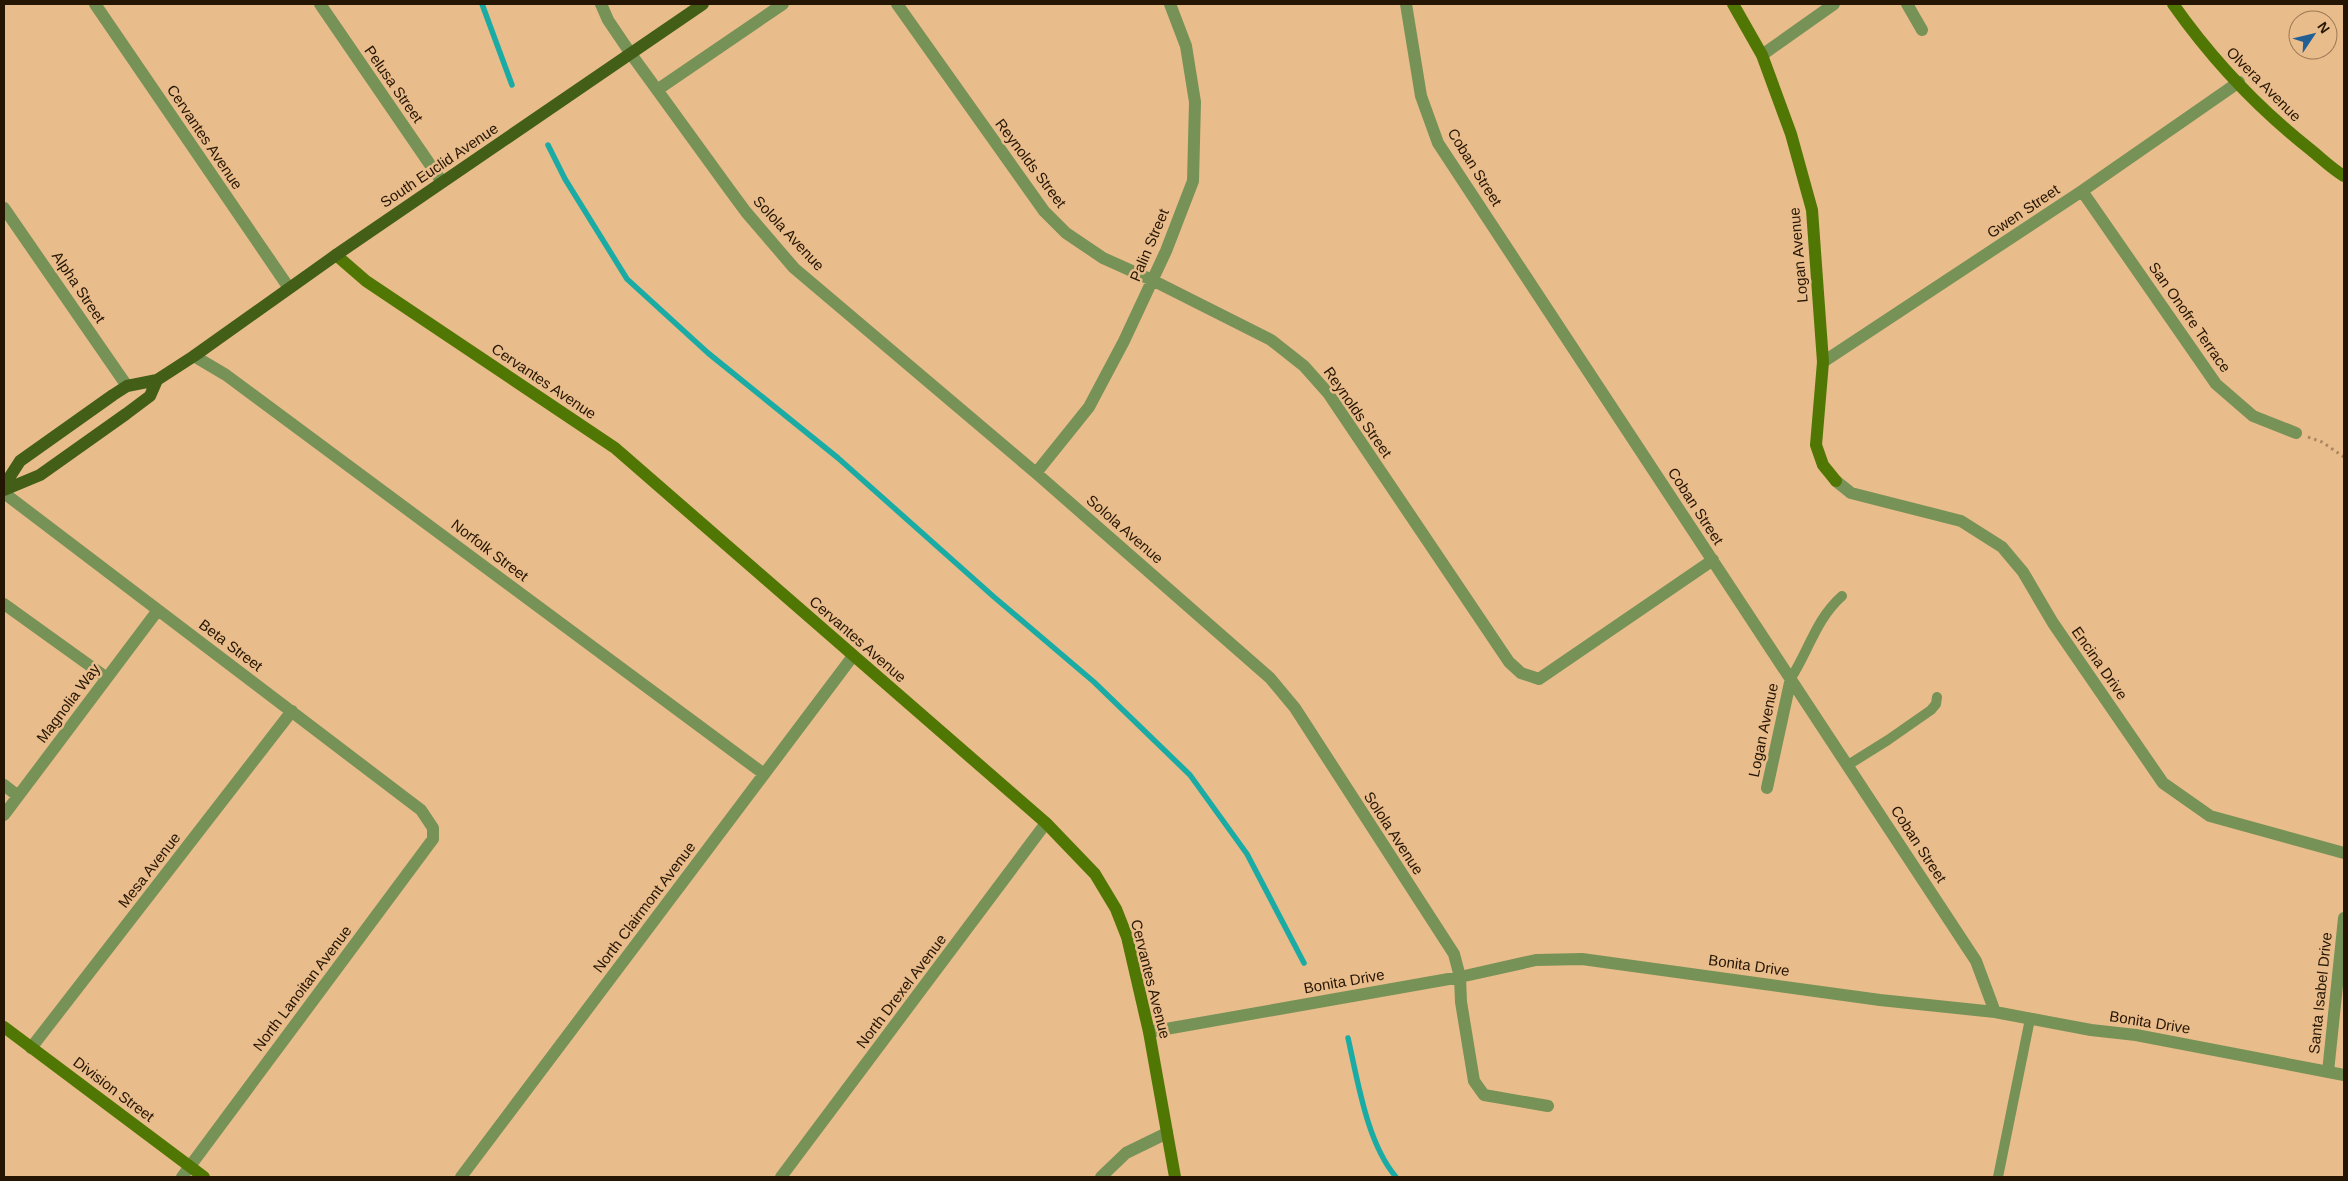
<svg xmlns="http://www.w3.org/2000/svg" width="2348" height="1181" viewBox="0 0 2348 1181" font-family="Arial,sans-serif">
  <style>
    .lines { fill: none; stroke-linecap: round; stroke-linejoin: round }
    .stream { stroke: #1aaca4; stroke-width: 5.5 }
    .path { stroke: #ab8760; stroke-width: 3; stroke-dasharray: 2.5 4; stroke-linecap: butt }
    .lane { stroke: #769256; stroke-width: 10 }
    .street { stroke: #769256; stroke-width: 12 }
    .secondary { stroke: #507703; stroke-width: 12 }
    .primary { stroke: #425e17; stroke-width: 12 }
    .labels { text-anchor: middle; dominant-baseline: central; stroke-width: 5; stroke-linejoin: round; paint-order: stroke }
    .street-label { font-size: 15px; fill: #251503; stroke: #e9bc8b }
  </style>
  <rect width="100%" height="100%" fill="#e9bc8b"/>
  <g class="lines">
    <path class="stream" d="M482 4 512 85
      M548 145 565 179 627 279 708 353 838 458 994 597 1094 682 1190 775 1247 854 1304 963
      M1348 1038C1358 1082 1367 1143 1396 1177"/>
    <path class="path" d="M2308 437 2322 442 2344 457"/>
    <path class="lane" d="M1791 678C1809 650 1816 619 1842 596
      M1848 765 1888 740 1931 710 1936 704 1937 697
      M1998 1177 2030 1019"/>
    <path class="street" d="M95 4 289 288
      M320 4 442 182
      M601 4 608 20 631 54 729 189 746 212 794 268 1036 473 1270 678 1295 708 1454 954 1460 977 1461 1002 1474 1081 1484 1095 1548 1106
      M897 4 1044 211 1066 233 1103 258 1152 280 1271 340 1304 366 1328 393 1509 662 1521 673 1539 679 1713 560
      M1406 4 1421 96 1438 143 1976 961 1995 1012
      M1907 4 1922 30
      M1762 55 1834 4
      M657 90 783 4
      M2082 191 2216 384 2253 416 2296 433
      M4 208 127 386
      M194 356 226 375 764 774
      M1823 362 2082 191 2239 82
      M1036 473 1089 407 1124 341 1166 251 1193 181 1195 102 1186 46 1170 4
      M1836 481 1851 493 1961 521 2002 547 2023 572 2053 623 2163 783 2210 816 2344 853
      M4 493 421 810 433 828V839L182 1177
      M4 604 107 678
      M4 785 18 796
      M1767 788 1791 678
      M4 815 158 610
      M1149 1032 1460 977 1536 960 1582 959 1880 1000 1995 1012 2091 1030 2136 1035 2344 1075
      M31 1048 292 711
      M2328 1072 2344 918
      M461 1177 853 656
      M781 1177 1046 823
      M1101 1177 1126 1153 1167 1133"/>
    <path class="secondary" d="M1733 4 1762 55 1791 134 1812 210 1823 362 1816 445 1823 465 1836 481
      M2173 4C2211 58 2259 109 2311 150 2322 159 2332 169 2344 176
      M336 255 366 281 615 448 1046 823 1095 874 1116 909 1127 937 1149 1032 1175 1177
      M4 1027 204 1177"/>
    <path class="primary" d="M4 486 20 461 113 395 127 386 157 380 194 356 336 255 703 4
      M4 490 40 475 126 414 150 396 157 380"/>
  </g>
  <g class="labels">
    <g class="street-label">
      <text transform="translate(394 84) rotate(55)">Pelusa Street</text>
      <text transform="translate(2264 84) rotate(45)">Olvera Avenue</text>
      <text transform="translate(205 137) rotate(56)">Cervantes Avenue</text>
      <text transform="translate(1031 163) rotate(53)">Reynolds Street</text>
      <text transform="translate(439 165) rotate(-34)">South Euclid Avenue</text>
      <text transform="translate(1475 167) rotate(58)">Coban Street</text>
      <text transform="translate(2023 211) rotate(-34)">Gwen Street</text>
      <text transform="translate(789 233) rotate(47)">Solola Avenue</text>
      <text transform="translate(1149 245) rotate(-67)">Palin Street</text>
      <text transform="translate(1798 255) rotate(-95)">Logan Avenue</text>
      <text transform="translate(79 287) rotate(56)">Alpha Street</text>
      <text transform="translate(2190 317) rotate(55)">San Onofre Terrace</text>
      <text transform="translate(544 381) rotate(34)">Cervantes Avenue</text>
      <text transform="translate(1358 412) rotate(55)">Reynolds Street</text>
      <text transform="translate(1696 506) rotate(57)">Coban Street</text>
      <text transform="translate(1125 529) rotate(41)">Solola Avenue</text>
      <text transform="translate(490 550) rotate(37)">Norfolk Street</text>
      <text transform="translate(858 639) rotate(41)">Cervantes Avenue</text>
      <text transform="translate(231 645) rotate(37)">Beta Street</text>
      <text transform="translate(2100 663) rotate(55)">Encina Drive</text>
      <text transform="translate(68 703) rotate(-53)">Magnolia Way</text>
      <text transform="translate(1763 730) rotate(-78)">Logan Avenue</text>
      <text transform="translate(1394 833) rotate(57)">Solola Avenue</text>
      <text transform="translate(1919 844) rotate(57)">Coban Street</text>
      <text transform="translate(149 870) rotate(-52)">Mesa Avenue</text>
      <text transform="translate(644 907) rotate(-53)">North Clairmont Avenue</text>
      <text transform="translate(1749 965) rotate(8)">Bonita Drive</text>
      <text transform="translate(1151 979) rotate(76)">Cervantes Avenue</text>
      <text transform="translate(1344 981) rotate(-10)">Bonita Drive</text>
      <text transform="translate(302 988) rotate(-53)">North Lanoitan Avenue</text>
      <text transform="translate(901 991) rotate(-53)">North Drexel Avenue</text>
      <text transform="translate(2320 993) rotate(-84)">Santa Isabel Drive</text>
      <text transform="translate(2150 1022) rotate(9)">Bonita Drive</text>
      <text transform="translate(114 1089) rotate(37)">Division Street</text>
    </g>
  </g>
  <rect width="2348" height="1181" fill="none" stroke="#251503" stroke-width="10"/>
  <g transform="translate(2313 35) rotate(55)"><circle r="24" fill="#e9bc8b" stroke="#9b7955"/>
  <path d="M0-4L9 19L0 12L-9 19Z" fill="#215f95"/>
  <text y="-8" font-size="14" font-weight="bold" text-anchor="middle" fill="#251503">N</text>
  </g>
</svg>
